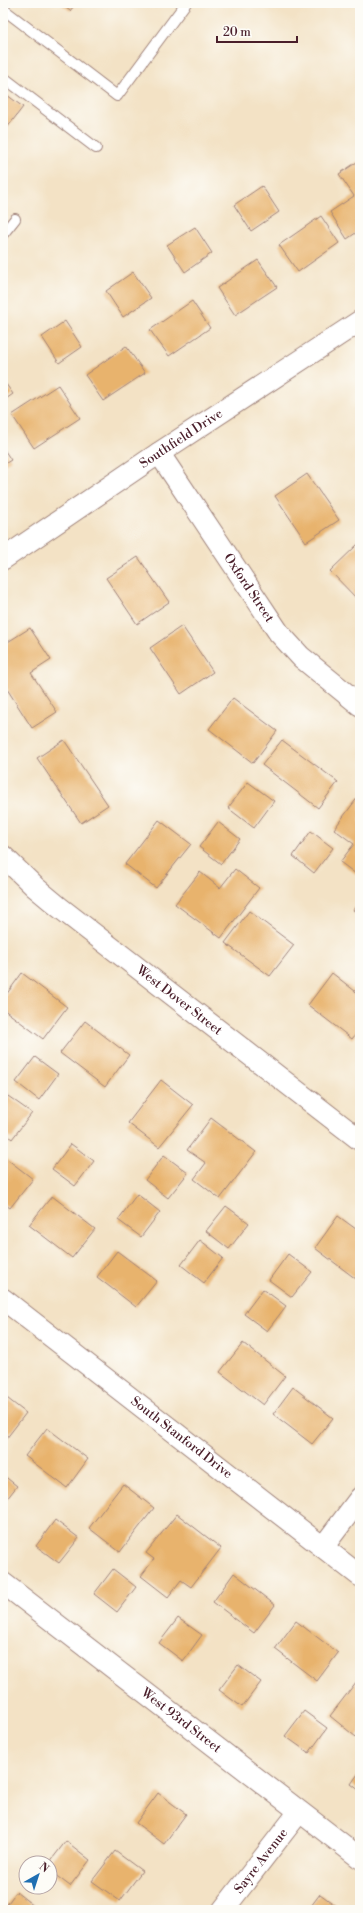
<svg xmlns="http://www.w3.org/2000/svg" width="363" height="1913" viewBox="0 0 363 1913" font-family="'Libre Bodoni',serif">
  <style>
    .building { fill: #e8b36d }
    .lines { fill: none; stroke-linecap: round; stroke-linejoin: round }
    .lane-casing { stroke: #9e8078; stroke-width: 12 }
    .street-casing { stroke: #9e8078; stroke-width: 23 }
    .lane { stroke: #fff; stroke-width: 10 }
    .street { stroke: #fff; stroke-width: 21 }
    .labels { text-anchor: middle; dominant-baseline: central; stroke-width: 3; stroke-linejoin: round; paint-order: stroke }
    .street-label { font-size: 13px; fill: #4a1f2b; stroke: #fdfcf7 }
  </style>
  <rect width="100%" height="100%" fill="#fdfcf7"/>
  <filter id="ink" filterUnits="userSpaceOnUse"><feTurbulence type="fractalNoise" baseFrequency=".025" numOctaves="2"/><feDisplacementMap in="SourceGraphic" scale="8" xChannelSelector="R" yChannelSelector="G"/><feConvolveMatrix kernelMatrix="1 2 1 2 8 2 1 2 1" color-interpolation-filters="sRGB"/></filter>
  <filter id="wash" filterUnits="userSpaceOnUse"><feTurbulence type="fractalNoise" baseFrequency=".012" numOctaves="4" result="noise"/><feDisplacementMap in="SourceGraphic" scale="16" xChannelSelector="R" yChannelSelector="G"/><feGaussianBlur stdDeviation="0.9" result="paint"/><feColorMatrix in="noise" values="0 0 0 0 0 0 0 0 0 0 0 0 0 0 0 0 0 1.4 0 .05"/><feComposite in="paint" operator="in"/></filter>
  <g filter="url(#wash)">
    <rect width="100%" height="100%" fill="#f3e2c5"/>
    <g id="blocks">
      <path class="building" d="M60 3H76L70 11Z
        M3 92 23 107 3 133Z
        M360 160V230L347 239 330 212 354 196 339 174Z
        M262 186 279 212 251 231 234 205Z
        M321 216 339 243 298 272 279 245Z
        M195 227 212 253 185 272 167 245Z
        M258 260 277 287 235 315 217 288Z
        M133 272 151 298 123 317 106 291Z
        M192 301 210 328 169 356 150 330Z
        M65 321 82 347 59 363 42 337Z
        M126 346 145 373 103 401 85 375Z
        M3 380 13 394 3 401Z
        M58 385 80 418 34 448 12 415Z
        M3 448 11 460 3 465Z
        M307 474 339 520 306 542 275 496Z
        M358 544 360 547V602L330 571Z
        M138 557 169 602 137 624 106 578Z
        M182 626 213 672 181 694 150 648Z
        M30 628 51 660 31 673 57 712 32 728 7 689 5 691 3 688V645Z
        M233 698 277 731 253 763 209 729Z
        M64 740 108 805 81 823 37 758Z
        M282 740 338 782 318 808 262 765Z
        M248 782 274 801 254 828 228 808Z
        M358 797 360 798V877L340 862 354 844 334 829Z
        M159 820 191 844 156 888 125 864Z
        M218 822 240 839 221 864 199 847Z
        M311 831 333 848 314 873 293 856Z
        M235 869 259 888 221 938 175 904 200 872 220 888Z
        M360 901V915L353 910Z
        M249 911 294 945 270 976 225 943Z
        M22 973 67 1007 43 1039 3 1009V999Z
        M332 973 360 995V1029L352 1039 308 1005Z
        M85 1021 129 1055 105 1087 60 1053Z
        M35 1057 58 1074 39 1100 16 1082Z
        M161 1080 193 1105 159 1147 128 1123Z
        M8 1096 32 1113 12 1139 3 1132V1103Z
        M211 1118 256 1152 220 1199 194 1179 206 1163 187 1150Z
        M71 1144 94 1161 75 1186 52 1169Z
        M164 1155 188 1173 168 1198 145 1180Z
        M3 1156 33 1179 10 1208 3 1203Z
        M137 1194 160 1212 141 1237 118 1220Z
        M52 1196 95 1229 72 1258 29 1225Z
        M226 1206 249 1223 229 1249 206 1231Z
        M338 1216 360 1232V1282L315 1248Z
        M200 1240 223 1258 204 1283 181 1265Z
        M117 1251 157 1281 136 1307 97 1277Z
        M288 1254 312 1272 292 1297 269 1280Z
        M263 1289 286 1306 267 1331 244 1314Z
        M243 1343 285 1376 263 1405 220 1372Z
        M293 1387 333 1418 312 1444 273 1414Z
        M3 1395 26 1413 6 1439 3 1437Z
        M47 1428 88 1459 67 1488 25 1456Z
        M3 1475 17 1486 3 1504Z
        M123 1484 154 1508 120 1552 89 1528Z
        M177 1514 221 1548 191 1587 181 1580 168 1597 141 1576 154 1559 146 1553Z
        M55 1520 79 1538 59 1563 36 1546Z
        M113 1569 136 1587 117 1612 94 1594Z
        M234 1573 275 1605 254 1633 213 1602Z
        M178 1618 202 1635 183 1661 159 1643Z
        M296 1621 338 1653 317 1681 275 1649Z
        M238 1665 261 1682 242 1707 219 1690Z
        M360 1677V1732L356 1737 330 1716Z
        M304 1711 327 1728 309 1753 285 1736Z
        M360 1771V1791L351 1784Z
        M158 1793 186 1814 164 1844 136 1823Z
        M66 1841 90 1860 70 1886 50 1871 49 1863Z
        M115 1851 142 1871 120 1901 92 1881Z
        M16 1892 39 1910H3Z
        M320 1894 342 1910H308Z"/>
    </g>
  </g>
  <g filter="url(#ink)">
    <use href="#blocks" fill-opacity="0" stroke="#9e8078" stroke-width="1"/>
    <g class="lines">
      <g class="lane-casing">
        <path id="lane" d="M3 9 117 96 186 3
          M3 77 96 148
          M3 234 15 219"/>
      </g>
      <g class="street-casing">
        <g id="street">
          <path id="s1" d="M159 453 279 633 301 657 360 705"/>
          <path id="s2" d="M3 559 159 453 360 321"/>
          <path id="s3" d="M3 856 35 887 59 907 360 1140"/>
          <path id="s4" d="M3 1299 360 1576"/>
          <path d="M323 1547 360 1498"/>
          <path id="s5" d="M3 1583 360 1858"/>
          <path id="s6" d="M223 1910 299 1812"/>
        </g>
      </g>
      <use href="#lane" class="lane"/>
      <use href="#street" class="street"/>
    </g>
  </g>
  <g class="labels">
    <g class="street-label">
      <text stroke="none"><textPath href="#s2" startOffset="215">Southfield Drive</textPath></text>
      <text stroke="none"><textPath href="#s1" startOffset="162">Oxford Street</textPath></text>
      <text stroke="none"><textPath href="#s3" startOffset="228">West Dover Street</textPath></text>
      <text stroke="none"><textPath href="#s4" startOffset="226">South Stanford Drive</textPath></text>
      <text stroke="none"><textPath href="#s5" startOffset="225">West 93rd Street</textPath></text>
      <text stroke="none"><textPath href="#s6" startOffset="62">Sayre Avenue</textPath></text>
    </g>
  </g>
  <rect width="363" height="1913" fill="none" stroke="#fdfcf7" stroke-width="16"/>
  <g transform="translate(38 1875) rotate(39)"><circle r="19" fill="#fdfcf7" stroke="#b5a4a5"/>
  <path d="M0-3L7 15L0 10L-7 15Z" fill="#1f6fb2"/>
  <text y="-6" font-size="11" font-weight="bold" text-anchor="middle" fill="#4a1f2b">N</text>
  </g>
  <path d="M217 36v6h80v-6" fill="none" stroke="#4a1f2b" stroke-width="2"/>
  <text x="223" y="36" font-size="12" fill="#4a1f2b" stroke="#fdfcf7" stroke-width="3" paint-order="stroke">20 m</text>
</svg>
